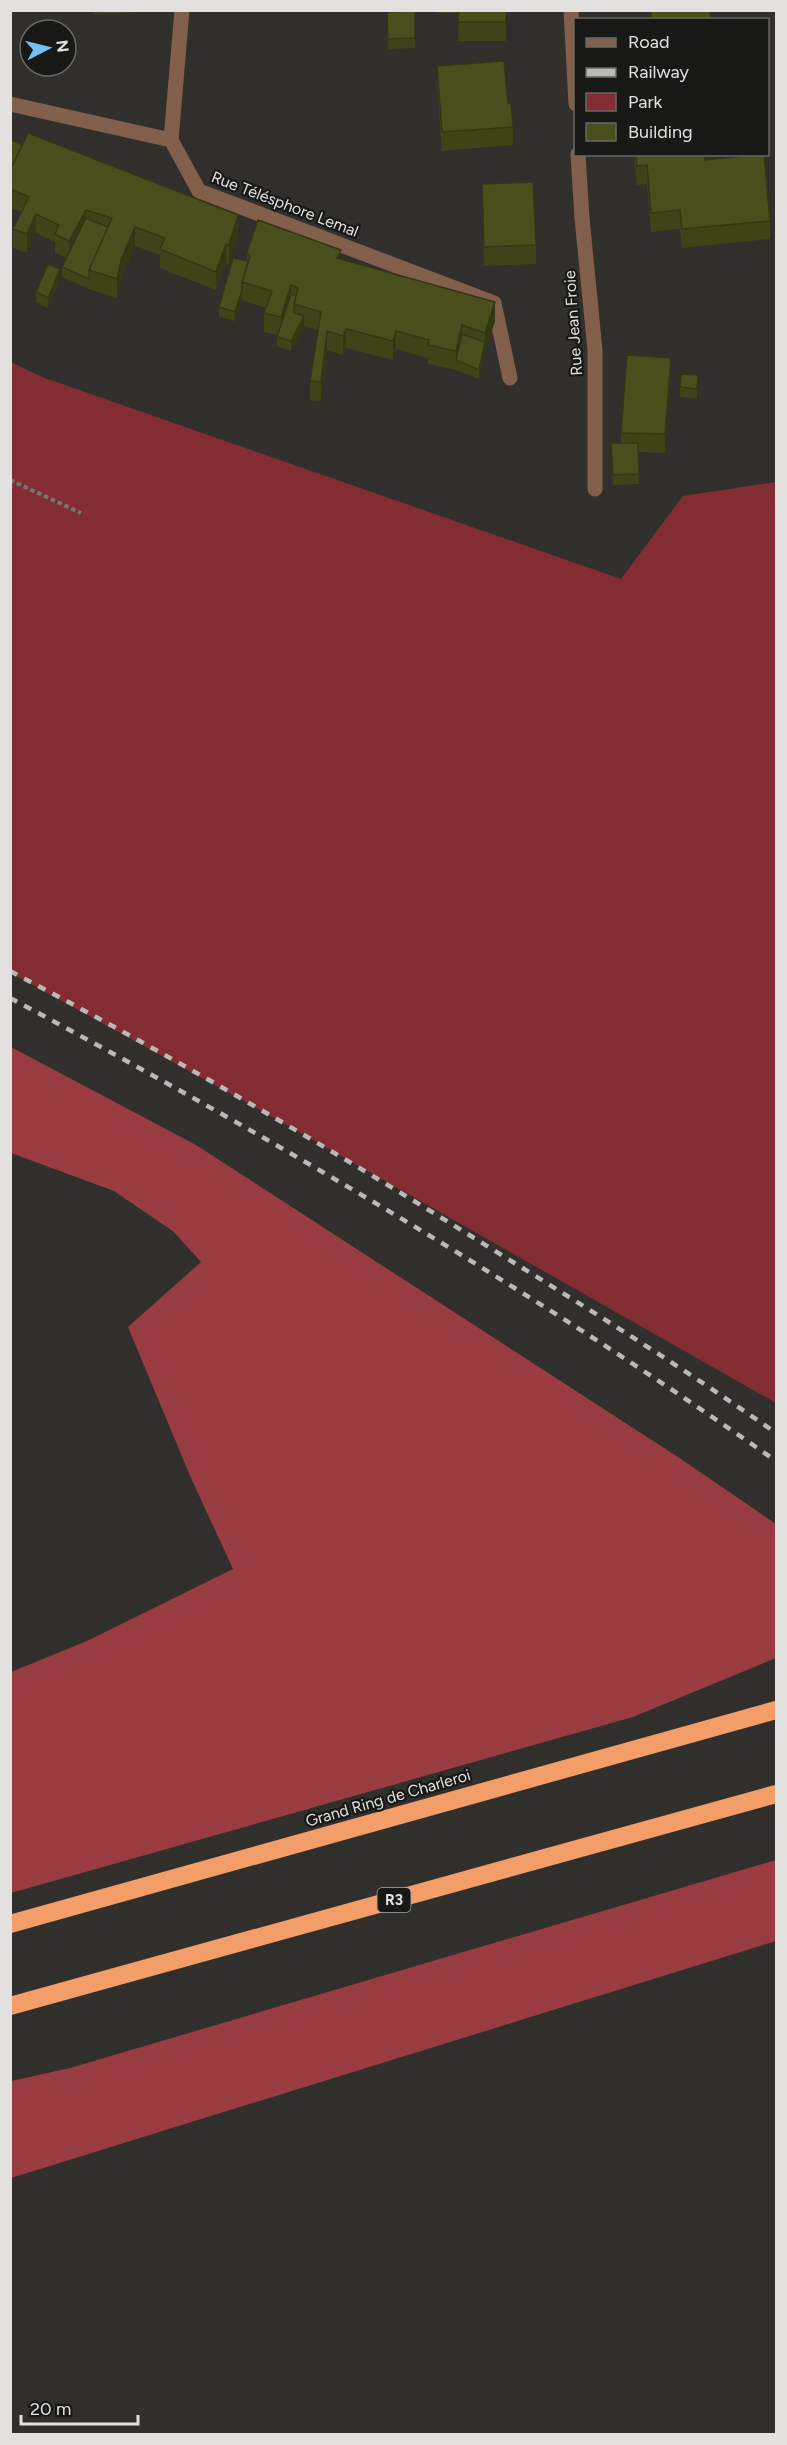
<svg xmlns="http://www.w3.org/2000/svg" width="787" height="2445" viewBox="0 0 787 2445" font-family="Figtree,sans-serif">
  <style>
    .green { fill: #832d33 }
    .forest { fill: #983c41 }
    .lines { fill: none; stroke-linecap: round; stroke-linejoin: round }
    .path { stroke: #777573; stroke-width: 4; stroke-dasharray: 4.5 3; stroke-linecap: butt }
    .street { stroke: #825f4a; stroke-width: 15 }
    .highway { stroke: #f39d69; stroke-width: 18 }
    .rail { stroke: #bab9b7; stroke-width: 4.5; stroke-dasharray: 8 8; stroke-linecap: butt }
    .wall { fill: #3f4418 }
    .shaded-wall { fill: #333714 }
    .building { fill: #494f1c; stroke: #333714; stroke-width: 1.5 }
    .labels { text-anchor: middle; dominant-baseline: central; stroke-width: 4.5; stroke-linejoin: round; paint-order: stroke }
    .shield { fill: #181816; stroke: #a5a5a3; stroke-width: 1.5 }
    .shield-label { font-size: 15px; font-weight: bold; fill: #e2e1df }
    .street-label { font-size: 16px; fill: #e2e1df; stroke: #181816 }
  </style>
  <rect width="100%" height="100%" fill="#312f2c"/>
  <path class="green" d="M11 362 42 377 621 579 683 496 776 482V1403L262 1111 11 973Z"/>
  <path class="forest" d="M11 1047 196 1145 678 1457 776 1524V1658L633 1717 11 1893V1672L87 1641 233 1569 191 1478 128 1327 201 1262 174 1232 114 1191 11 1153Z
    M776 1860V1941L11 2178V2081L70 2068Z"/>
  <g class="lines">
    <path class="path" d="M10 480 81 513"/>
    <path class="street" d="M571 10 576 104
      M10 104 171 140 199 191 494 303 510 378
      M171 140 182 10
      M578 154 582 218 595 350V489"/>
    <path class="highway" d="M10 1924 776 1710
      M10 2006 776 1794"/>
    <path class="rail" d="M10 971C170 1055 326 1146 479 1241 579 1303 679 1365 776 1433
      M10 998C273 1138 532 1290 776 1461"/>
  </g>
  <path class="wall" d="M93 10H141V12L94 14Z
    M437 10H506V41H458L459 13H437Z
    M415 11V48L388 49 387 12Z
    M437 66 508 103 513 127V145L442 151 437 85Z
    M10 139 238 234 229 264 226 263 216 290 160 268V255L135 246 121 279 117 298 89 289 62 277V267L66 258 55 253V242L36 233 27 253 13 248V229L22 212 10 208Z
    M634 154H704L705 160 770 221V239L682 248 680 229 651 232 647 184 637 185Z
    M482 184 536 245V264L484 266Z
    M247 252 341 259 495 321 485 352 479 379 456 370 428 364V358L396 349 393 360 346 348 343 355 327 350 321 401 310 400V381L318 330 304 326 291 351 277 346V335L264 332V313L266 308 242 300 235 321 219 317V307L247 261Z
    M60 279 48 308 36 302V292Z
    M671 377 665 453 638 452 639 484 613 485 611 443H621V433Z
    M698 385 697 399 680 397V387Z"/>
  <path class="shaded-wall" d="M86 210V228L69 260V241Z
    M36 214V233L27 253V234Z
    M238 215V234L229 264V245Z
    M135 227V246L121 279 117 298V279L121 260Z
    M226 244V263L216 290V272Z
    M60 269V279L48 308V298Z
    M291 285V304L281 336V317Z
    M242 290V300L235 321V312Z
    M495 302V321L485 352 479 379V370L485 342V333Z
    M304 316V326L291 351V341Z
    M462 325V344L456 360V370V351Z
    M346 329V348L343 355V336Z
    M327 331V350L321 401V382Z
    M396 331V349L393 360V341Z
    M671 358V377L665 453V434Z"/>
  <path class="building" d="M459 10H506V22H458Z
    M651 10H710L711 20H651Z
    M415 11V38L388 39 387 12Z
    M504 61 508 103H511L513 127 442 132 437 66Z
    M28 133 238 215 229 245 226 244 216 272 160 249 165 238 135 227 121 260 117 279 89 270 112 218 86 210 69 241 55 234 59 225 36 214 27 234 13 229 29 197 10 189V170Z
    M10 139 22 145 10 170Z
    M636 154H704L705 160 764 154 770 221 682 229 680 210 651 213 647 165 637 166Z
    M533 182 536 245 484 247 482 184Z
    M86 218 108 227 89 270V279L62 267Z
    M258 220 341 250 337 258 495 302 485 333 462 325 456 351 428 345 429 340 396 331 393 341 346 329 343 336 327 331 321 382 310 381 321 312 294 304 298 288 291 285 281 317 264 313 272 291 242 282 250 256 247 252Z
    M233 258 247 261 248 262 242 282V290L235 312 219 307Z
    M48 264 60 269 48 298 36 292Z
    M291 294 296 296 294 304V313L304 316 291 341 277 337Z
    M462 334 485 342 479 370 456 360Z
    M627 355 671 358 665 434 621 433Z
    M681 374 698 375 697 389 680 387Z
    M611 443H638L639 474 613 475Z"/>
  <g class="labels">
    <rect class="shield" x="377.5" y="1888" width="33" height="24" rx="4.5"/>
    <g class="shield-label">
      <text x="394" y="1900">R3</text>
    </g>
    <g class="street-label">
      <text transform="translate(285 204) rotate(21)">Rue Télésphore Lemal</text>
      <text transform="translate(573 323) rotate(-94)">Rue Jean Froie</text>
      <text transform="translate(388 1798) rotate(-16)">Grand Ring de Charleroi</text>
    </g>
  </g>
  <rect width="787" height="2445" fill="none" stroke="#e2e1df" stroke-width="24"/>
  <rect x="574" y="18" width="195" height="138" fill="#181816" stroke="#696866" stroke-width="1.5"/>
  <rect x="586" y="38" width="30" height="9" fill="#825f4a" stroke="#696866" stroke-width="1.5"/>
  <text x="628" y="48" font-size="18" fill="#e2e1df">Road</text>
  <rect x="586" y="68" width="30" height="9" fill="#bab9b7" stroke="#696866" stroke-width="1.5"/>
  <text x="628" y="78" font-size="18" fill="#e2e1df">Railway</text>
  <rect x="586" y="93" width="30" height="18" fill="#832d33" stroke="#696866" stroke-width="1.5"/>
  <text x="628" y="108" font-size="18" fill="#e2e1df">Park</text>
  <rect x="586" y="123" width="30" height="18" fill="#494f1c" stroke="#696866" stroke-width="1.5"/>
  <text x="628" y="138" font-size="18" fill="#e2e1df">Building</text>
  <g transform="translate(48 48) rotate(83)"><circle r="28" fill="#181816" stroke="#696866" stroke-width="1.5"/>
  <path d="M0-4.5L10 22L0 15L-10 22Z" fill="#76c0f7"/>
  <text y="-9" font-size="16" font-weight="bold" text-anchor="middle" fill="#e2e1df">N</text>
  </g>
  <path d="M21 2415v9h117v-9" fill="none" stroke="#e2e1df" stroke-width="3"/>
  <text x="30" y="2415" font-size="18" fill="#e2e1df" stroke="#181816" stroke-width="4.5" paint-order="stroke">20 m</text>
</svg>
